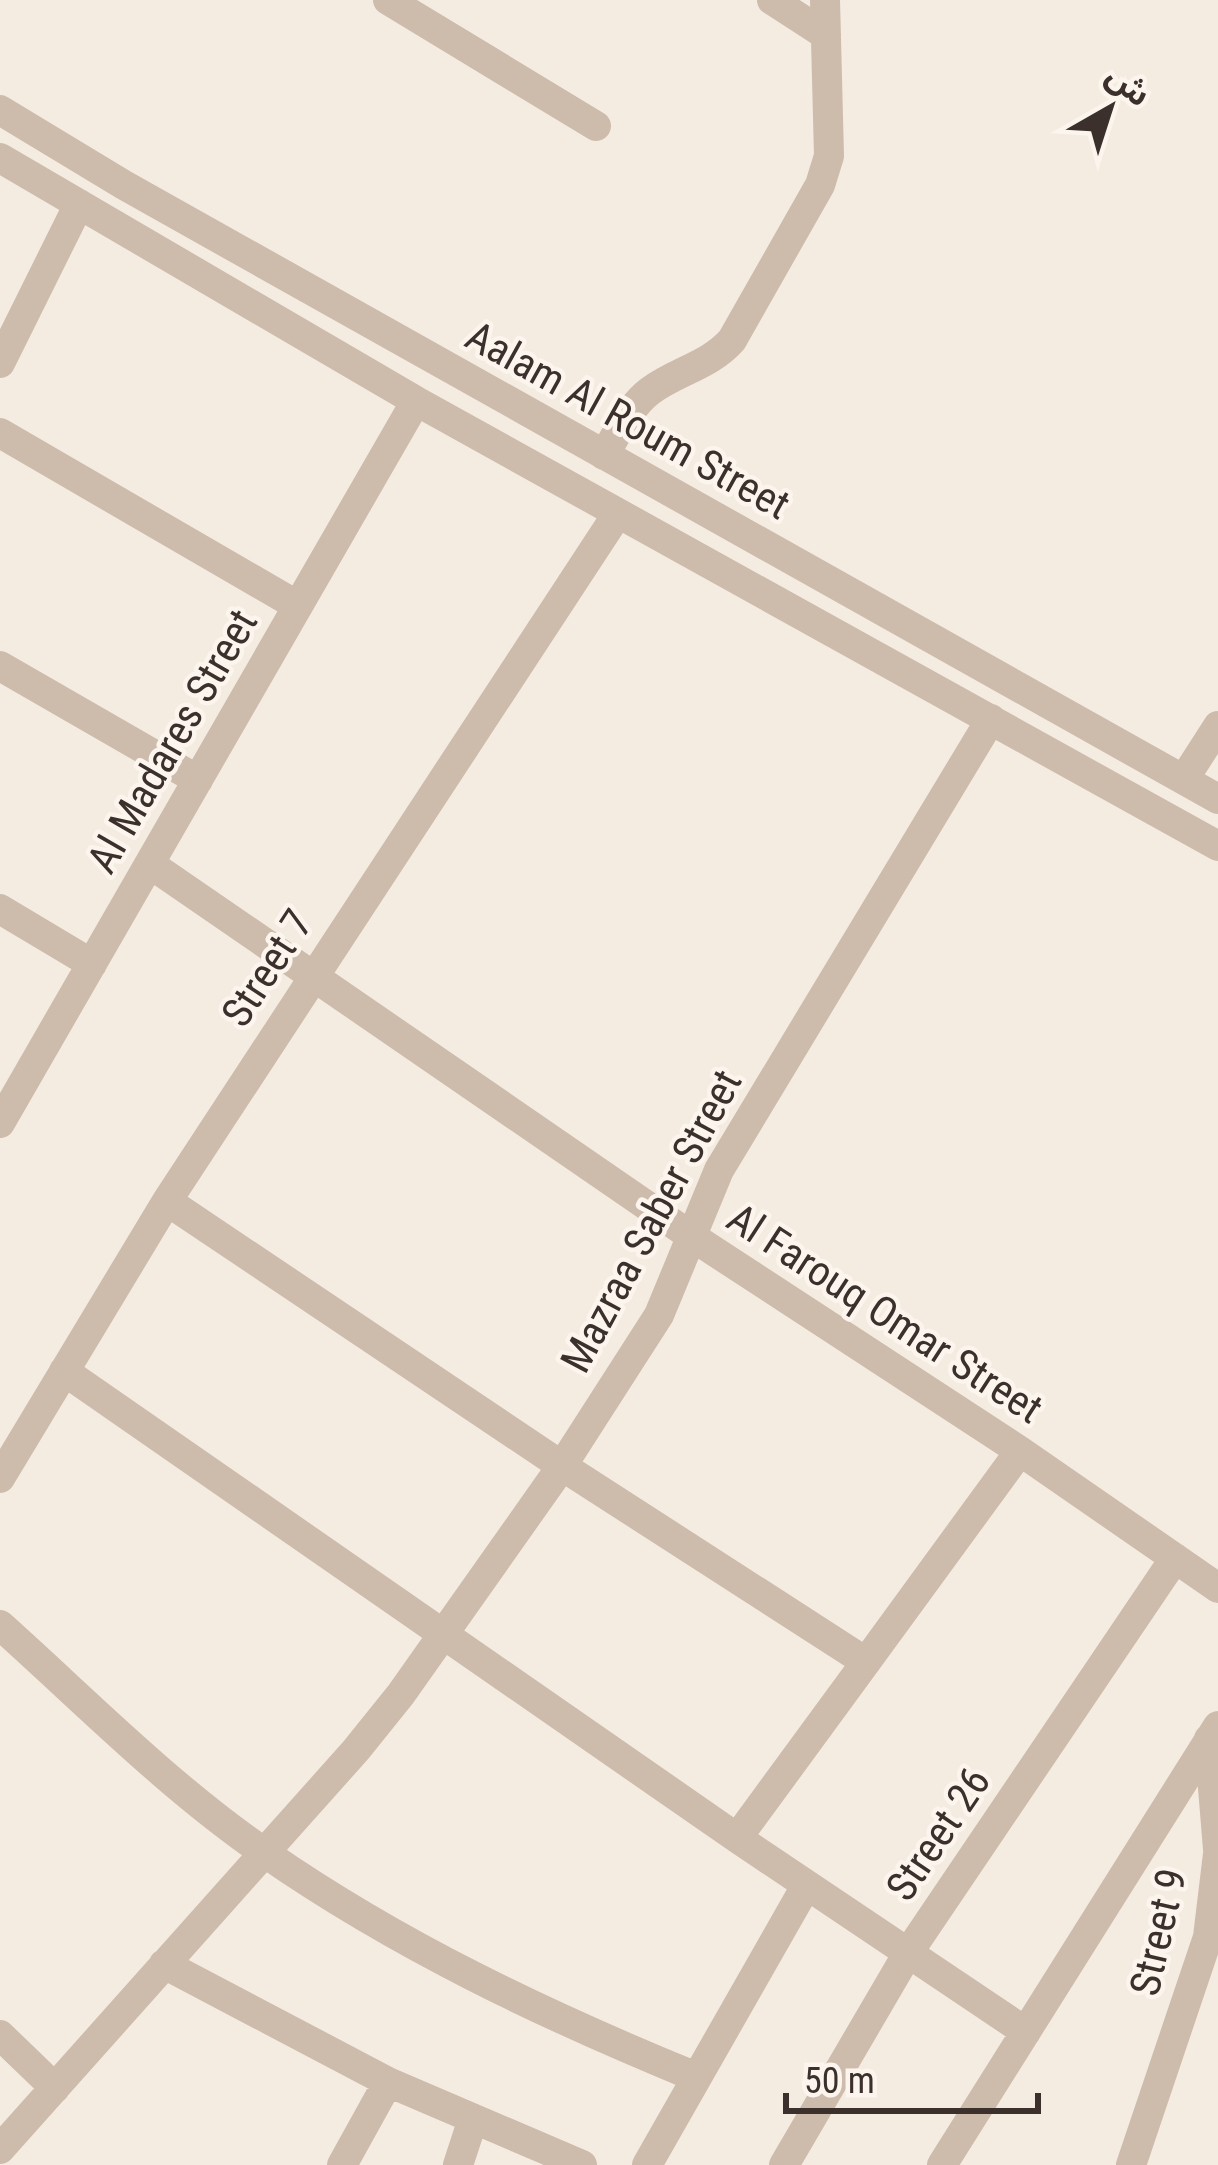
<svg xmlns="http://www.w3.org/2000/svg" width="1218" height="2165" viewBox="0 0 1218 2165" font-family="'Roboto Condensed','Noto Sans Arabic',sans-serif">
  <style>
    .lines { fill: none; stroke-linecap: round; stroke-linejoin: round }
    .minor { stroke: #cdbbac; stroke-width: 30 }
    .labels { text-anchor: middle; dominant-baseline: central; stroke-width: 9; stroke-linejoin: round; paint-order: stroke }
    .street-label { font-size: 42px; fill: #3b302b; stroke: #fbf5ee }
  </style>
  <rect width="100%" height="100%" fill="#f4ebe1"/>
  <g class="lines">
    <path class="minor" d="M388 0 596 126
      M772 0 826 35
      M0 110 124 185 1218 799
      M0 158 416 401 1218 846
      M0 363 79 204
      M0 433 298 606
      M604 455C617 434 630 406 650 391 677 371 709 366 732 340L820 185 829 156 825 0
      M0 666 198 780
      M1184 779 1218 726
      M150 864 691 1236 1020 1451 1218 1588
      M0 909 92 964
      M0 1123 416 401
      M167 1201 562 1466 866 1662 737 1838
      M64 1371 737 1838 1026 2032
      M0 1478 167 1201 618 513
      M0 1625C86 1702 169 1787 265 1853 399 1946 545 2015 696 2077
      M866 1662 1020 1451
      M1209 1739 1218 1849
      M164 1964 388 2082 582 2165
      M0 2035 55 2088
      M0 2149 356 1750 401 1694 562 1466 659 1315 719 1170 991 719
      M342 2165 388 2082
      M458 2165 473 2119
      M647 2165 806 1886
      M784 2165 908 1953 1175 1558
      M942 2165 1218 1726
      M1131 2165 1208 1937 1218 1854"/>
  </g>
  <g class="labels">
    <g class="street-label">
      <text transform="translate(628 420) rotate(29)">Aalam Al Roum Street</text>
      <text transform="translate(172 741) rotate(-60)">Al Madares Street</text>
      <text transform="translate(267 968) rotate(-57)">Street 7</text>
      <text transform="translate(651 1221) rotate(-62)">Mazraa Saber Street</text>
      <text transform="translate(885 1313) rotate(33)">Al Farouq Omar Street</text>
      <text transform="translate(938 1834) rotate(-56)">Street 26</text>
      <text transform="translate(1158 1932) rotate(-77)">Street 9</text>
    </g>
  </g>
  <g transform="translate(1110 108) rotate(39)" stroke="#fbf5ee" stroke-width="9" paint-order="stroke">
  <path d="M0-9L21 45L0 30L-21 45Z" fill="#3b302b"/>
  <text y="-18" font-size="33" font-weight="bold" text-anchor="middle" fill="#3b302b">ش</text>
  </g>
  <path d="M786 2093v18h252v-18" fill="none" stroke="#3b302b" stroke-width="6"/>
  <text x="804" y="2093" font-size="36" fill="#3b302b" stroke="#fbf5ee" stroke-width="9" paint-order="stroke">50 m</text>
</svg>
